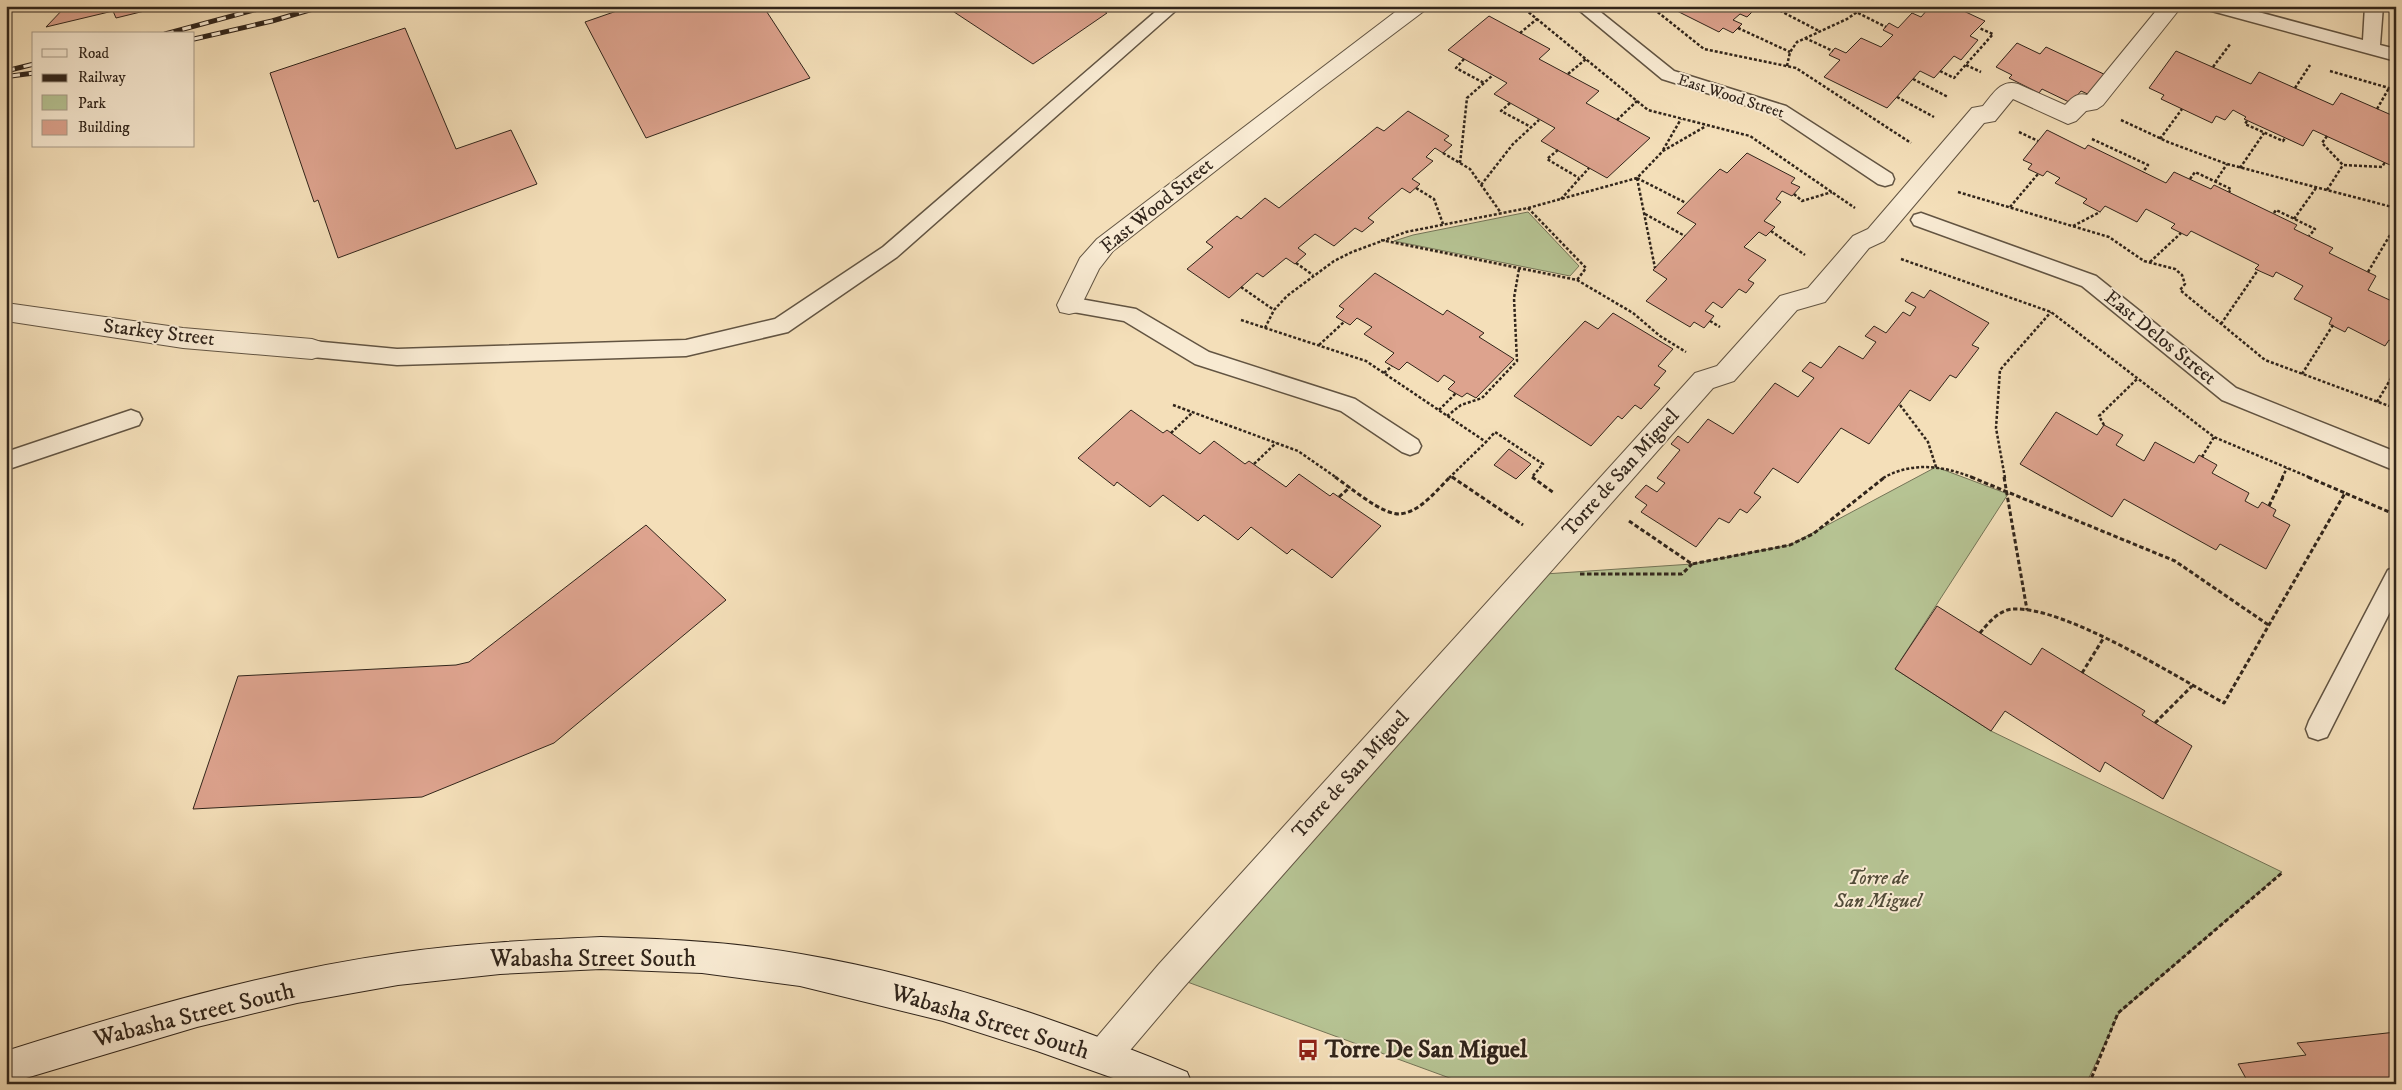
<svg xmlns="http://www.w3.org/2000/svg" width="2402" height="1090" viewBox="0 0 2402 1090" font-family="'IM FELL DW Pica',serif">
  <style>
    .green { fill: #b6c393; stroke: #747457 }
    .building { fill: #dda38e; stroke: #31251b }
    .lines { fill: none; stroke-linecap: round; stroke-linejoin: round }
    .lane-casing { stroke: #625442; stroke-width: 3 }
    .street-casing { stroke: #625442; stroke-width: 2 }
    .secondary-casing { stroke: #31251b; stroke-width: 2 }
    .path-far1 { stroke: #31251b; stroke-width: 2.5; stroke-dasharray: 3 2; stroke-linecap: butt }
    .path { stroke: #31251b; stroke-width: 3; stroke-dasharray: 4.5 2.5; stroke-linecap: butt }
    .lane { fill: #f8ead2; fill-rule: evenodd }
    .street { fill: #f8ead2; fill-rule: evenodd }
    .secondary { fill: #f8ead2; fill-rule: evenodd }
    .rail-casing { stroke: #31251b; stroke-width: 5 }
    .rail { stroke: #f8ead2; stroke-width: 3; stroke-dasharray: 9; stroke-linecap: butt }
    .labels { text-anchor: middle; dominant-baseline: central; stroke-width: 4; stroke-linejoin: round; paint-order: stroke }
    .far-street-label { font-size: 16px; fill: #31251b; stroke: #f8ead2 }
    .street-label { font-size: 20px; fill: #31251b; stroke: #f8ead2 }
    .park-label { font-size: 20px; font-style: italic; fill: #524c39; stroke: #f8ead2 }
    .near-street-label { font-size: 24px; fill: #31251b; stroke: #f8ead2 }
    .near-poi-label { font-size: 24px; font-weight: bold; fill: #31251b; stroke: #f8ead2; text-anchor: start }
  </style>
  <rect width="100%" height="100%" fill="#f4dfb9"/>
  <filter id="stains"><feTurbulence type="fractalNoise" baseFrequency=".004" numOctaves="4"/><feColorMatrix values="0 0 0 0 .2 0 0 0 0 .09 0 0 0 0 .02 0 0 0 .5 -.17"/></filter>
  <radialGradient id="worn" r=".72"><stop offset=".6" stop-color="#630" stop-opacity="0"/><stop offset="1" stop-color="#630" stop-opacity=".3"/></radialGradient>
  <path class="green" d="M1528 212 1579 266 1570 276 1394 241 1413 235Z
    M1936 467 2008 494 1895 669 1991 731 2282 872 2119 1013 2086 1084H1466L1171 976 1530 575 1692 564 1790 545Z"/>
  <path class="building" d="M66 6H165L116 18 113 11 46 27Z
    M631 6H763L810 78 646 138 585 22Z
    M945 6H1096L1107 13 1033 64Z
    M1758 6 1747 17 1740 14 1733 20 1742 24 1733 33 1723 28 1719 32 1677 11 1682 6Z
    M1921 6H1953L1985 21 1970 36 1978 40 1961 60 1954 56 1934 78 1920 71 1887 108 1824 77 1840 60 1829 55 1835 48 1846 53 1861 38 1881 47 1893 35 1883 30 1889 23 1898 28 1912 13 1921 17 1928 9Z
    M1489 16 1550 49 1539 59 1599 91 1586 103 1650 138 1607 178 1541 141 1555 128 1494 94 1507 83 1448 50Z
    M405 28 456 149 511 130 537 184 338 258 318 200 314 202 270 73Z
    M2017 43 2040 54 2046 47 2108 76 2092 96 2081 91 2071 103 2042 89 2039 93 2009 78 2012 75 1996 67Z
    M2176 51 2251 84 2259 72 2333 105 2341 93 2396 117V156L2390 165 2313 130 2303 146 2244 119 2246 117 2233 110 2225 120 2216 116 2212 123 2161 99 2164 95 2149 88Z
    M1408 111 1449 136 1444 140 1452 145 1443 153 1435 148 1426 157 1433 161 1412 179 1420 184 1410 193 1402 188 1368 218 1374 222 1362 232 1355 228 1334 246 1315 234 1298 248 1306 254 1295 264 1286 258 1263 277 1257 273 1229 298 1187 269 1213 247 1206 242 1237 216 1241 219 1265 198 1279 208 1377 127 1384 131Z
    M2047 130 2085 149 2088 145 2166 183 2174 172 2211 189 2214 185 2297 225 2294 229 2333 248 2329 253 2376 276 2368 290 2396 303V344L2389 340 2385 346 2348 327 2345 332 2329 324 2332 318 2294 299 2303 286 2276 272 2273 277 2255 269 2259 265 2191 231 2187 236 2171 228 2175 224 2146 209 2137 222 2105 206 2100 212 2083 203 2087 199 2055 183 2060 178 2047 171 2043 176 2028 169 2032 164 2023 160Z
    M1747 153 1795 178 1791 183 1800 187 1792 196 1782 191 1776 199 1781 202 1764 221 1775 227 1766 236 1759 232 1744 247 1766 260 1748 280 1754 283 1751 287 1746 293 1739 289 1722 308 1713 302 1705 311 1714 316 1704 328 1694 322 1690 327 1646 301 1667 279 1653 270 1696 224 1677 213 1720 169 1727 173Z
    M1375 273 1443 315 1447 310 1484 333 1479 337 1514 359 1476 398 1467 393 1462 397 1448 389 1455 382 1444 375 1438 382 1407 362 1399 370 1385 362 1394 353 1364 334 1372 327 1357 318 1350 325 1336 317 1344 309 1339 306Z
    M1930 290 1989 323 1972 345 1979 348 1956 378 1950 375 1930 401 1910 390 1869 444 1841 428 1798 483 1773 468 1754 493 1761 497 1747 513 1740 509 1729 523 1719 518 1696 547 1641 512 1647 505 1635 497 1646 485 1657 492 1665 483 1657 478 1680 450 1671 444 1678 436 1688 443 1708 419 1733 434 1775 383 1798 397 1814 378 1802 371 1810 362 1821 368 1839 346 1863 359 1876 342 1865 336 1874 326 1886 333 1903 312 1910 316 1916 307 1905 301 1912 292 1924 298Z
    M1613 313 1673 349 1658 366 1666 371 1654 385 1660 388 1641 409 1635 405 1622 419 1618 416 1591 446 1514 396 1585 321 1598 329Z
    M1131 410 1163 433 1167 430 1200 454 1214 441 1245 464 1249 461 1286 487 1299 474 1330 496 1333 493 1381 526 1332 578 1292 549 1287 554 1251 527 1238 540 1204 515 1198 521 1163 495 1150 507 1117 482 1114 486 1078 458Z
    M2056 412 2097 435 2104 425 2123 435 2116 445 2144 461 2155 442 2194 463 2199 455 2217 465 2212 473 2249 493 2245 501 2258 508 2262 502 2276 510 2273 516 2290 525 2266 569 2220 544 2216 550 2124 499 2112 517 2020 464Z
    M1509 449 1531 464 1516 479 1494 465Z
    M646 525 726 600 554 743 422 797 193 809 238 676 456 665 469 662Z
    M1937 606 2031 665 2042 648 2145 711 2142 715 2192 746 2163 799 2105 762 2100 772 2005 711 1991 731 1895 669Z
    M2396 1032V1084H2249L2238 1064 2306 1055 2297 1043Z"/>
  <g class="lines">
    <g class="lane-casing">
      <path id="lane" d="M1162 6H1181L897 257 788 332 686 356 397 365 312 357 305 355 302 349 305 343 312 341 397 349 686 340 775 319 883 247Z
        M1574 6H1593L1674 71 1786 106 1892 174 1894 179 1892 184 1885 186 1878 184 1774 114 1662 79Z
        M2206 6H2236L2363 40 2365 6H2383L2380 45 2396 49V61L2208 10Z
        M1921 213 2096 276 2236 388 2396 452V471L2222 400 2082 286 1914 225 1911 220 1914 215Z
        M1069 297 1136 309 1209 352 1355 399 1418 440 1421 446 1418 452 1410 455 1402 452 1341 411 1195 364 1124 321 1062 310 1059 305 1062 300Z
        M131 410 139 413 142 419 139 425 6 470V452Z
        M2396 567V600L2327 737 2318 740 2309 737 2306 729 2309 721 2388 570Z"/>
    </g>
    <g class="street-casing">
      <path id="street" d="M1403 6H1427L1424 11 1319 90 1113 251 1099 269 1078 312 1069 314 1060 312 1057 305 1080 258 1097 239Z
        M2160 6H2182L2103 105 2097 109 2086 111 2076 121 2068 124 2013 99 1995 121 1984 123 1884 241 1869 248 1825 302 1797 310 1734 381 1713 388 1183 988 1115 1068 1103 1073 1091 1068 1086 1056 1091 1044 1159 964 1695 373 1717 366 1780 296 1808 288 1853 236 1868 229 1972 108 1983 106C1993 94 2001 79 2018 84L2065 105C2072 98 2077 92 2087 95Z
        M6 303 183 328 312 339 321 342 325 349 321 356 312 359 183 348 6 321Z"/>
    </g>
    <g class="secondary-casing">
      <path id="secondary" d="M601 937C668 939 735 942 801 954 931 976 1065 1021 1187 1072L1192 1084H1130L1037 1051 943 1021 800 986 702 973 601 969 500 974 398 985 297 1003 197 1027 6 1084V1051C135 1010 264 972 398 953 465 943 533 940 601 937Z"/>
    </g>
    <path class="path-far1" d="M1521 6 1648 110 1750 136 1855 208
      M1650 6 1704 49 1796 68 1911 143
      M1771 6 1819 31
      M1858 13 1886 27
      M1738 28 1790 52
      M1520 33 1537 19
      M1805 38 1833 51
      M1464 59 1456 68 1484 83
      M1966 65 1981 72
      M1787 66 1790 52 1797 42 1847 19 1866 6
      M2213 67 2231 43
      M1940 71 1954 78 1993 34 1979 28
      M2330 71 2396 90
      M1568 74 1586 59
      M1913 79 1948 97
      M2295 88 2310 65
      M1897 97 1934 117
      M1510 103 1501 111 1531 127
      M2377 109 2389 88
      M1617 120 1637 101
      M2121 120 2168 142 2227 164 2396 208
      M2247 121 2245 124 2283 141 2285 138
      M2019 132 2038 141
      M2327 136 2322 143 2343 165 2382 167 2385 162
      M2092 139 2148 165 2143 172
      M2160 139 2182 109
      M1558 150 1547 159 1579 178
      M1663 150 1681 119
      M1443 153 1470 169 1501 213
      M1460 163 1467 98 1493 75
      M2240 168 2264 133
      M1637 178 1655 268
      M1637 178 1686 203
      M2190 179 2195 172 2231 189 2229 192
      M2215 182 2227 164
      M1481 185 1513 144 1539 120
      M1416 188 1434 199 1443 224
      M2327 190 2343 165
      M1958 192 2109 237 2144 261 2175 269 2182 275 2185 284 2180 290 2265 360 2389 406
      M1794 194 1802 201 1832 192
      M1561 199 1589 168
      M2010 207 2038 174
      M1528 208 1586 268 1577 280
      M2274 213 2276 210 2315 229 2309 236
      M1645 214 1685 236
      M2294 219 2316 188
      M2073 226 2100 212
      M1771 231 1805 255
      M1381 240 1577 280 1633 313 1660 336 1686 352
      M1901 259 2051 312 2214 437 2311 478
      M2150 262 2181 233
      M1296 263 1313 275
      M2368 272 2396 225
      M1241 287 1274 310
      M1241 320 1366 361 1486 442 1495 432 1543 464 1532 477 1534 478
      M1710 321 1720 327
      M2221 324 2258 270
      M1265 328 1274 310 1287 296 1334 261 1352 252 1406 232 1528 208 1637 178 1663 151 1706 126
      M1319 345 1344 322
      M1384 373 1392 366
      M2302 374 2333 325
      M2377 402 2396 370
      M1173 405 1298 451 1337 478
      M1900 405 1928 442 1936 467
      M1439 410 1456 393
      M1447 416 1461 405 1482 398 1517 361 1514 298 1519 269
      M2104 425 2099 416 2137 379
      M1171 433 1193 412
      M2202 457 2214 437
      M1254 464 1276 443
      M1452 477 1454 478
      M1449 478 1486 442
      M1883 478C1913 461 1944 466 1974 478
      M2005 478 1996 428 2000 370 2051 312
      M2282 478 2287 468"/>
    <path class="path" d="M1335 477C1350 487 1382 515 1400 514 1420 512 1437 490 1450 477
      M1452 477 1523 525
      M1532 477 1554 493
      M1971 477 2175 561 2270 626
      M2004 477 2027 610
      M2308 477 2345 493
      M1339 497 1350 487
      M2269 506 2283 477
      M1629 521 1692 564 1790 545 1813 534 1885 477
      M1580 574H1682L1692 564
      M1980 633C1988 623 1999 610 2013 609 2064 606 2177 677 2224 703L2345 493 2396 515
      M2082 673 2103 639
      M2155 723 2192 686
      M2089 1084 2118 1013 2283 872"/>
    <use href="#lane" class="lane"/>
    <use href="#street" class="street"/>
    <use href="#secondary" class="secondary"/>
    <g class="rail-casing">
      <path id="rail" d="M165 34 269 6
        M194 39 272 21 323 6
        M6 71 34 64
        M11 76 34 73"/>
    </g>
    <use href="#rail" class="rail"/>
  </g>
  <defs>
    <g id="bus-bare" transform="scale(1.725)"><path d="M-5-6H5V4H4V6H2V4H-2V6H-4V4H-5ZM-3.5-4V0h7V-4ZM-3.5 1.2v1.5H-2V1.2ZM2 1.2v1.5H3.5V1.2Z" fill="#8f2418" stroke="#f8ead2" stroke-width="2.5" paint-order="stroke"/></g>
  </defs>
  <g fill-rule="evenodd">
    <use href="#bus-bare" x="1308" y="1050"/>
  </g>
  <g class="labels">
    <g class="far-street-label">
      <text transform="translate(1731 96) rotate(18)">East Wood Street</text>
    </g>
    <g class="street-label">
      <text transform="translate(1157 206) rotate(-39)">East Wood Street</text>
      <text transform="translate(159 333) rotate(7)">Starkey Street</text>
      <text transform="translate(2160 338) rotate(39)">East Delos Street</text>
      <text transform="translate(1621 473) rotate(-48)">Torre de San Miguel</text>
      <text transform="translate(1351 775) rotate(-48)">Torre de San Miguel</text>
    </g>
    <g class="park-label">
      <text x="1878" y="878">Torre de<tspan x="1878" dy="23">San Miguel</tspan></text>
    </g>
    <g class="near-street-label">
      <text x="593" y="959">Wabasha Street South</text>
      <text transform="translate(194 1015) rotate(-14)">Wabasha Street South</text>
      <text transform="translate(990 1022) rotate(17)">Wabasha Street South</text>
    </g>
    <g class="near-poi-label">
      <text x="1325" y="1050">Torre De San Miguel</text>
    </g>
  </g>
  <rect width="2402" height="1090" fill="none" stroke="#f4dfb9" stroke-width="25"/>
  <rect x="8" y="8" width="2387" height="1075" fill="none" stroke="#31251b" stroke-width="2.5"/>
  <rect x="12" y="12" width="2377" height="1065" fill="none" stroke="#31251b"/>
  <rect x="32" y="32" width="162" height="115" fill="#f8ead2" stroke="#a89b89"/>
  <rect x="42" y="49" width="25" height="8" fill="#f8ead2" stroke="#a89b89"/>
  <text x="78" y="58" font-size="15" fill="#31251b">Road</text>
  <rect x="42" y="74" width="25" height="8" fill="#31251b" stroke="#a89b89"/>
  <text x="78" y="82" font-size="15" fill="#31251b">Railway</text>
  <rect x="42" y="95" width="25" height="15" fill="#b6c393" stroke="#a89b89"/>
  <text x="78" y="108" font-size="15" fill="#31251b">Park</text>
  <rect x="42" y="120" width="25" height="15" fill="#dda38e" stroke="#a89b89"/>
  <text x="78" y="132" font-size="15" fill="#31251b">Building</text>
  <rect width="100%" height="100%" filter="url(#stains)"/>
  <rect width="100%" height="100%" fill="url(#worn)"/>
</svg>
